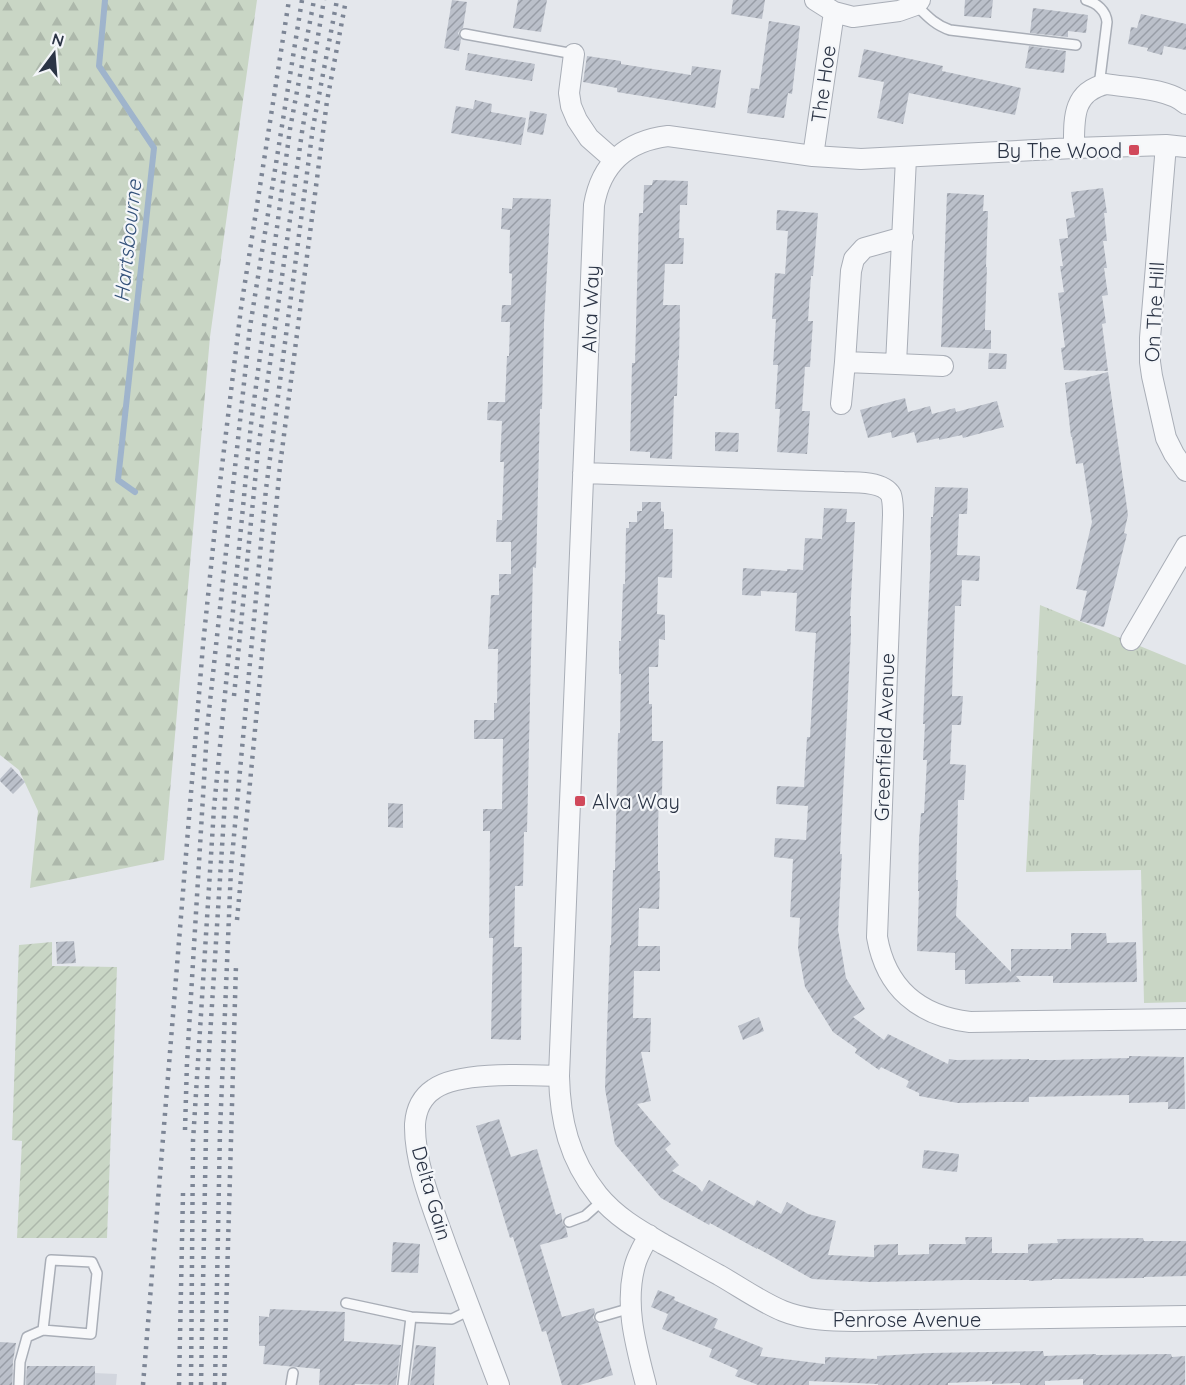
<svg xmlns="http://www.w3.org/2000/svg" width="1186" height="1385" viewBox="0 0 1186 1385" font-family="Quicksand,sans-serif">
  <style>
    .built { fill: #d2d6de }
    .forest { fill: url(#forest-firs) }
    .park { fill: url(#park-tufts) }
    .garden { fill: url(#garden-furrows) }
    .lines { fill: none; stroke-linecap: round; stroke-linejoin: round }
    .stream { stroke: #9fb4cc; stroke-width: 6 }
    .building { fill: url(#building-hatch) }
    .lane-casing { stroke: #a9aeb7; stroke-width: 12 }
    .street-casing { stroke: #a9aeb7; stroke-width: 22 }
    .lane { stroke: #f7f8fa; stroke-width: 9 }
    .street { stroke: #f7f8fa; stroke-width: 20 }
    .rail { stroke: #7d8696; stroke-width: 4.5; stroke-dasharray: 3 6; stroke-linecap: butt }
    .poi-dot { fill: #d1495b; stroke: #f4f6f9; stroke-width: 2 }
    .labels { text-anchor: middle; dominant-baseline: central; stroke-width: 4.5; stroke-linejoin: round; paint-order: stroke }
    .street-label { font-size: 20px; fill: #2b3445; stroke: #f4f6f9 }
    .poi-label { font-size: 20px; fill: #2b3445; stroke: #f4f6f9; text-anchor: end }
    .water-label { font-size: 21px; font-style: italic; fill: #34527a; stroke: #f4f6f9 }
  </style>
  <defs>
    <pattern id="forest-firs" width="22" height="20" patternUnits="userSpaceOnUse" patternTransform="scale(1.5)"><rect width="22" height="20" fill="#c9d6c5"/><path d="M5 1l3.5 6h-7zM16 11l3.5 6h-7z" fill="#adb8ab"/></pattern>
    <pattern id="park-tufts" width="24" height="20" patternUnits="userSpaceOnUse" patternTransform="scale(1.5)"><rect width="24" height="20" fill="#c9d6c5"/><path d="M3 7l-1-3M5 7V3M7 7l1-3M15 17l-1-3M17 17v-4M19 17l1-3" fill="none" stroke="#adb8ab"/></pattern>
    <pattern id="garden-furrows" width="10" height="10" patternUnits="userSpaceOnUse" patternTransform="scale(1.5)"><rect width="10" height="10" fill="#c9d6c5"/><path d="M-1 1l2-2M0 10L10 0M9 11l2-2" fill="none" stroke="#adb8ab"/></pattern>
    <pattern id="building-hatch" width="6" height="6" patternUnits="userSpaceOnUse" patternTransform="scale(1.5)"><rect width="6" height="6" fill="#bbc0ca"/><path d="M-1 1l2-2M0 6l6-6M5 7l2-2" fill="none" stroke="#989da6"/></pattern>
  </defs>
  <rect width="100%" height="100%" fill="#e4e7ec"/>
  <path class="built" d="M0 1369 117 1374 116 1385H0Z"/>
  <path class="forest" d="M0 0H257L210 337 164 860 30 888 38 811 19 770 0 755Z"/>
  <path class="park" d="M1040 605 1186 665V1002L1144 1003 1141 870 1026 872Z"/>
  <path class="garden" d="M52 942V966L117 967 107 1238H17L22 1141 12 1140 19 945Z"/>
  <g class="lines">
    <path class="stream" d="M105 0 99 66 154 148 118 480 135 492"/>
  </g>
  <path class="building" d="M452 0 467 2 463 28 460 30 458 33 461 39 459 51 444 48Z
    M518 0H547L541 32 513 28Z
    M733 0H765L762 19 731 14Z
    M965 0H993L991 18 964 16Z
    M1033 8 1088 15 1086 33 1068 31V37L1030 33Z
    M1141 14 1186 24V50L1164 46 1162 55 1147 51 1148 48 1128 44 1131 27 1137 28Z
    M769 21 800 26 792 94 788 93 784 118 747 113 751 88 759 89Z
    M1029 46 1066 51 1064 73 1025 68Z
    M864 49 943 66 942 71 1021 88 1015 115 909 93 903 124 877 118 884 82 858 77Z
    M468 53 535 64 532 81 465 70Z
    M587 56 621 61V64L691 75 692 66 721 70 715 108 617 92V88L583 82Z
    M475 100 492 104 491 112 526 118 521 145 451 133 456 106 473 109Z
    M530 111 547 114 543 135 527 132Z
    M653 180 688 181 687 205H680L679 238H684L683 264H665L663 305H680L679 360H678L677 396H674L672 459 650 458V452L630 451 632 363H635L639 213H643L644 185H652Z
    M1103 188 1107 213H1104L1107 241H1103L1107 268H1104L1108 295 1102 296 1106 323 1102 324 1108 371 1064 370 1061 348 1065 347 1058 293 1064 292 1060 266H1063L1059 239 1068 238 1066 219 1075 217 1071 192Z
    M947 193 984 195 983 211H988L986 267H987L985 321V330H991V349L941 347Z
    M513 198 551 199 544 323 542 409H540L536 568 533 567 527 832H524L523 886H515L514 947H522L521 1040 491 1039 493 938H489L490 831H483V809H502L503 739H474V720H494V703H497L498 649H488L491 595H499V574H511V542H496L497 520H502L504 462H500L502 421 487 420 488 402H505L507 356H509L510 322H501L502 305H511L512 274 509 273 510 230 501 229 502 208 512 209Z
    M777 210 818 213 813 276H811L808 321H813L810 367H805L802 411H810L807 454 777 452 780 409H775L778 365H773L776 319H772L775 273 785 274 788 231 776 230Z
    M989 353 1007 354 1006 369H988Z
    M1108 372 1128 515 1124 533 1127 534 1104 627 1080 621 1087 591 1076 589 1092 522 1083 463 1076 464 1072 437H1071L1065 383Z
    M905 398 908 412 930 406 932 414 955 408 956 412 997 401 1004 427 963 438 962 435 939 440V438L917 443 914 432 892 438 891 432 868 438 860 410Z
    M715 432 739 433 738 452 715 451Z
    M935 487 968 488 967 514H959L957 555 980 556 979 581 962 580 961 606H955L952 696H963L961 725H952L950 764 966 765 964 800H958L956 880H958L956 916 1011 972V949H1071V933H1106L1107 943 1136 942 1137 982 1053 983V976H1016L1021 982 965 984V970H955V953L917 951 919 891H918L919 840 921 813H924L927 760H923L925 724H923L931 550H930L931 517H933Z
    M642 502H661V511L664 512V529H673L672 578 658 577 657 614 665 615V640L659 639 658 667H649V704H652V741H663L662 795H659L658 828V871H660L659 909 639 908 638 946H660V971H634L633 1018H651L650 1052H641L651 1101 637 1104 671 1144 665 1149 679 1165 672 1171 697 1186 702 1192 709 1180 754 1206 757 1200 781 1214 787 1202 808 1214 836 1221 828 1255 874 1257V1245L898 1244V1255L929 1254V1244H966L965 1237H992V1253H1028V1244L1058 1243 1057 1239 1143 1238 1144 1241H1186V1276L1144 1277V1278L1052 1279V1280L1029 1281V1280H964L871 1282 812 1279 757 1248V1249L710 1223 709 1225 661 1198 615 1144 605 1089 610 945H611L613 870H615L618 733H620L621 674H619V641H621L623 584H625L626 528H629V522H637V511H642Z
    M824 508 847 509 846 522H855L850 616H851V634L840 854H842L838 930 846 978 865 1009 853 1017 884 1040 888 1034 948 1064 949 1059 956 1060 1029 1059V1060H1055L1129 1058V1056L1184 1057 1185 1109H1168V1102L1129 1103V1095L1029 1097V1102H1000L958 1103 919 1096V1093L906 1087 909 1081 881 1067 879 1070 855 1053 857 1049 833 1032 805 987 798 948 800 918 790 917 793 859 774 857 775 838 806 840 808 806 776 804 777 786 804 787 807 737H810L816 633 795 631 797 593 761 591V596L742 595 743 568 787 571V569L803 570 805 538 822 539Z
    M11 767 25 782 13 794 0 781V779Z
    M388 803 403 804V828L388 827Z
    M74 941 76 963 57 964 56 942Z
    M759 1017 764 1031 743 1040 738 1026Z
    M499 1119 511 1157 537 1149 556 1215 561 1213 563 1224 566 1228 568 1237 540 1245 562 1317 594 1308 595 1312 593 1318 595 1321 598 1323 613 1375 580 1385H562L546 1331 542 1332 513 1237 510 1238 476 1126Z
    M924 1150 959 1154 957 1172 922 1168Z
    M393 1242 420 1244 418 1273 391 1272Z
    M658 1290 675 1297 674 1300 718 1319 714 1328 763 1348 760 1356 825 1364V1357L877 1359V1356L929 1353 1043 1351 1044 1356 1096 1354V1355L1171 1354 1172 1357 1185 1356V1385H1083V1379L1045 1381V1385H1020V1383L992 1384V1381L948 1383V1385H878V1384L809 1381V1385H758L735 1376 738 1370 709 1357 712 1349 662 1329 668 1314 651 1307Z
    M270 1309 345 1312 344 1341 401 1345 396 1385 355 1384V1385H319L320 1369 263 1364 265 1346H259V1316L269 1317Z
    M0 1342 16 1343 13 1361 12 1385H0Z
    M416 1345 436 1347 434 1385H410Z
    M27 1366H95V1385H26Z"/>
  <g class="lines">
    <g class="lane-casing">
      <path id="lane" d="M1086 0C1097 3 1106 11 1107 22L1099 86
        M916 5C927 16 935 25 950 30L1076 45
        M465 34 574 54
        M569 1222 585 1216 603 1200
        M346 1303 411 1317 452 1319 470 1310
        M600 1317 631 1308
        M19 1385 20 1362 27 1337 43 1330 51 1260 92 1262 97 1273 91 1334 43 1330
        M291 1385 293 1373
        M403 1385 411 1317"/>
    </g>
    <g class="street-casing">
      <path id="street" d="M815 0 834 12 853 17 899 11 916 5 920 0
        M574 54 569 93 571 106 577 120 589 138 614 160
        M1166 145 1150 338V362L1152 376 1166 438 1174 454 1186 471
        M1186 147 1166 145 1074 148 861 159 813 156 668 136C626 141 601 164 594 205L559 1076C560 1120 569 1159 598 1195 616 1217 639 1230 663 1244 682 1254 700 1265 719 1275 740 1287 761 1302 783 1311 805 1320 831 1321 855 1321L1186 1316
        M1074 148C1074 119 1072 92 1106 84 1130 88 1168 88 1186 104
        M813 156 834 12
        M903 237 864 248 854 259 851 271 845 362 896 364 906 158
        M896 364 943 366
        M841 404 845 362
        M583 473 844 482C857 482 884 482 891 495 893 501 893 509 893 515L877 937C886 988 919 1016 970 1022L1186 1019
        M1131 640 1186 546
        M499 1385C482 1339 464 1294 447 1248 434 1211 414 1164 415 1124 416 1110 422 1097 434 1089 458 1071 528 1075 559 1076
        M646 1385C636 1346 624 1305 635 1265 638 1254 644 1245 649 1235"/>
    </g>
    <use href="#lane" class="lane"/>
    <use href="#street" class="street"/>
    <path class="rail" d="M234 696 258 450 302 132 324 0
      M237 920 280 466 327 101 346 0
      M185 1130 187 1062 207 730 250 327 302 0
      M143 1385 203 645 217 508 241 308 289 0
      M179 1385 183 1193
      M191 1385 193 1141 214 808 251 424 290 129 314 0
      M201 1385 207 1084 227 768
      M215 1385 220 1131 231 868 266 489 313 127 337 0
      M224 1385 236 965"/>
  </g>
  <g class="poi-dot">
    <rect x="1128" y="144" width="12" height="12" rx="3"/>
    <rect x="574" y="795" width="12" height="12" rx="3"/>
  </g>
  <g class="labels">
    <g class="street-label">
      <text transform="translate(823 84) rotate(-82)">The Hoe</text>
      <text transform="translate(590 309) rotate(-88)">Alva Way</text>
      <text transform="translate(1154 312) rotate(-87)">On The Hill</text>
      <text transform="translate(884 737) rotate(-88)">Greenfield Avenue</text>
      <text transform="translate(432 1193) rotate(74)">Delta Gain</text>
      <text x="907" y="1319">Penrose Avenue</text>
    </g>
    <g class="poi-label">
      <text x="1122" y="150">By The Wood</text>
      <text x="592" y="801" text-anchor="start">Alva Way</text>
    </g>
    <g class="water-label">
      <text transform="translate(127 241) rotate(-84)">Hartsbourne</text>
    </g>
  </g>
  <g transform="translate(54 54) rotate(16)" stroke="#f4f6f9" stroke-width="4.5" paint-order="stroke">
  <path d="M0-4.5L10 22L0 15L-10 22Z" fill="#2b3445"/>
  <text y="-9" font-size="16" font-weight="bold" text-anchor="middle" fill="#2b3445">N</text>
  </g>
</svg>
